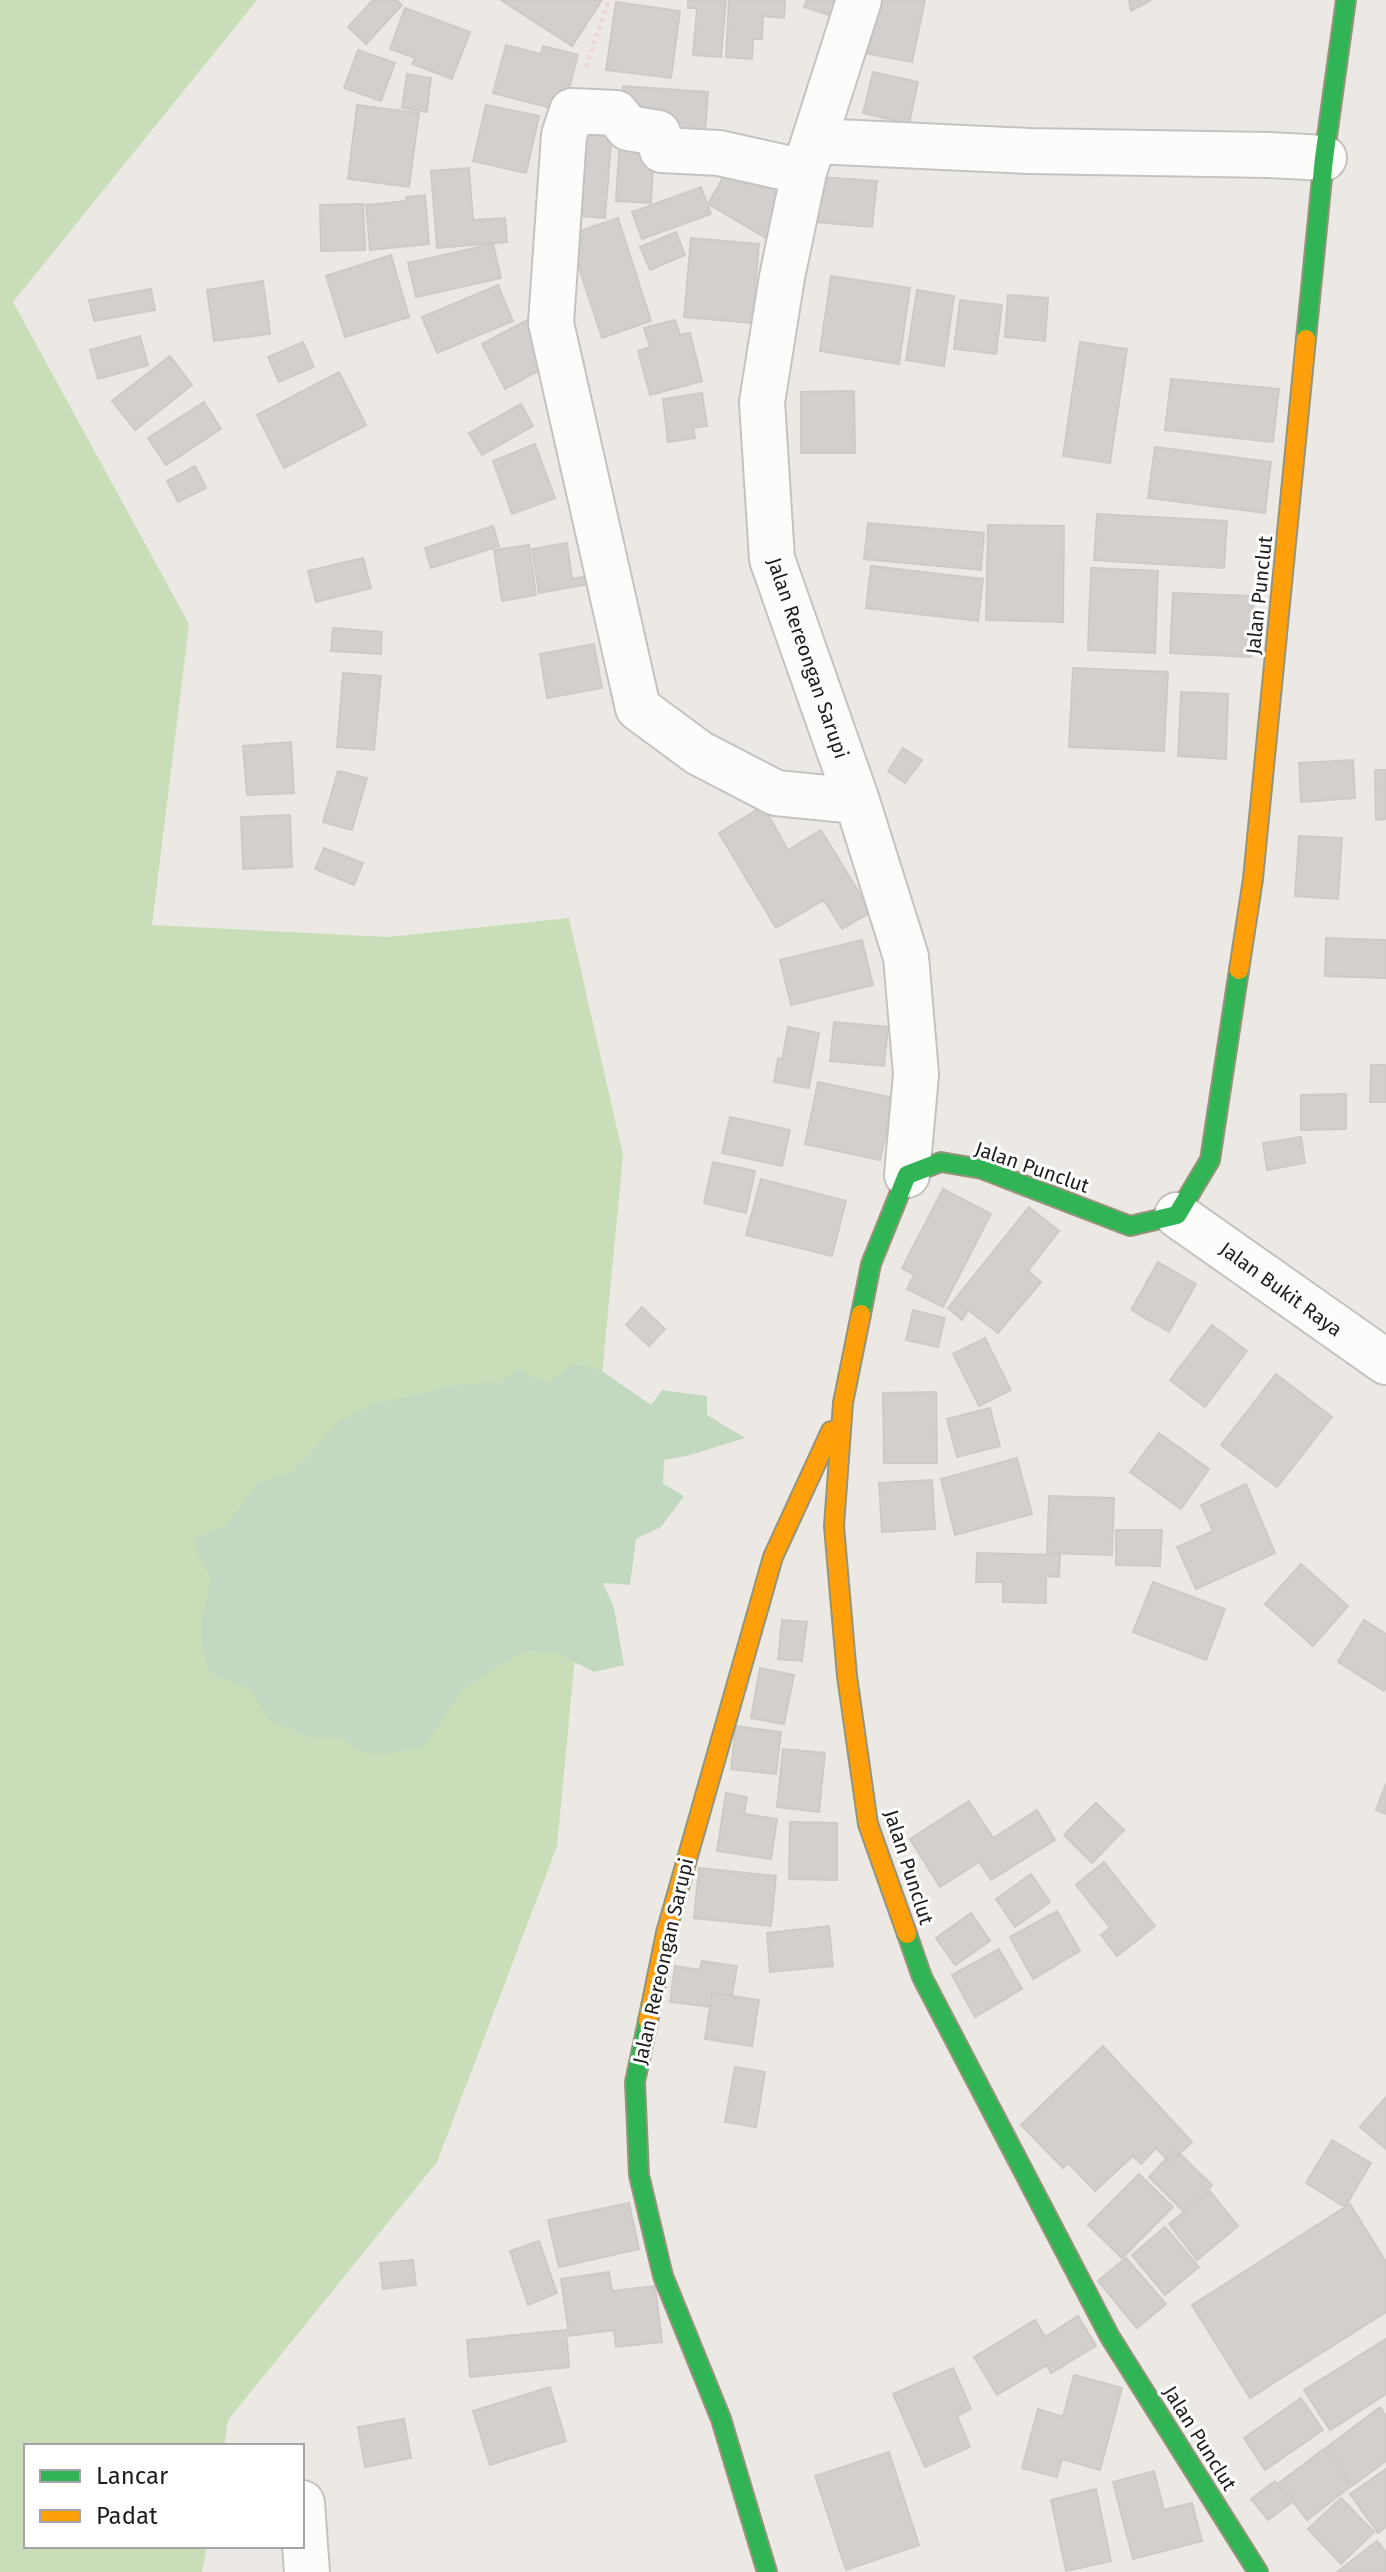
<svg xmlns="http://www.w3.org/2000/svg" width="1386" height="2572" viewBox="0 0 1386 2572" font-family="'Fira Sans',sans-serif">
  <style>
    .forest { fill: #c8ddb8 }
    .cemetery { fill: #c3d8c1 }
    .building { fill: #d3cfcc; stroke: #cfcac6; stroke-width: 2 }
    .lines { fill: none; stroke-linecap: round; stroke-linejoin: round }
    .street-casing { stroke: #c4c3c1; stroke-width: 48 }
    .fast-casing { stroke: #96957c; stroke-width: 22 }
    .slow-casing { stroke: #96957c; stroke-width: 22 }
    .path { stroke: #ebd9d7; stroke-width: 5; stroke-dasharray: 4 4; stroke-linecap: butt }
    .street { stroke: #fcfcfb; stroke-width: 44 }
    .fast { stroke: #30b455; stroke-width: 18 }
    .slow { stroke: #ff9f0a; stroke-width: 18 }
    .labels { text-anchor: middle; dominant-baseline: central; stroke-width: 6; stroke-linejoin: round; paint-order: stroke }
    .street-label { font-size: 20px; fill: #1d1d1d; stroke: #fff }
  </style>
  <rect width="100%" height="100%" fill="#ece9e5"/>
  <path class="forest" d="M0 0H257L13 302 189 624 152 925 388 937 569 918 623 1155 557 1846 437 2162 228 2420 224 2446H26V2546H207L202 2572H0Z"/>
  <path class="cemetery" d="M572 1364 599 1369 651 1405 662 1390 707 1396V1415L745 1438 687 1456 664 1460 663 1484 684 1496 661 1527 636 1539 630 1585 603 1583 614 1608 624 1665 594 1672 557 1653 525 1650 462 1690 424 1747 387 1754 362 1752 343 1738 309 1737 268 1719 252 1691 209 1672 202 1644V1619L211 1580 193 1540 227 1524 258 1483 292 1472 341 1420 378 1403 463 1384 500 1383 517 1370 549 1384Z"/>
  <path class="building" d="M373 0H396L402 5 366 44 348 27Z
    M501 0H602L572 46Z
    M688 0H726L721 57 693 55 697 8H688Z
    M729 0H785L784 18 763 16 762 39H753L752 59 726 57Z
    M807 0H844L838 18 804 7Z
    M875 0H925L912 62 864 53Z
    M1129 0H1151L1131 11Z
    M616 2 680 11 671 78 606 70Z
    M405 8 470 32 452 79 412 64 415 58 390 49Z
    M506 45 541 54 543 46 578 55 563 111 493 93Z
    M358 50 395 63 381 101 344 88Z
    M873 72 918 82 909 124 863 113Z
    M407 74 431 78 427 112 402 108Z
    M623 86 708 92 704 148 665 145 620 114Z
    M357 105 419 113 409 187 348 179Z
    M486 105 539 116 526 173 473 161Z
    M576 116 613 119 605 218 566 215Z
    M620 136 655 138 651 203 616 201Z
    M733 160 791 192 766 238 708 204Z
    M469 168 473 220 505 218 507 242 437 248 431 171Z
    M819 177 877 181 872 227 815 222Z
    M701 187 711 214 642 239 632 212Z
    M425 195 429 244 370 250 366 205 407 201 406 197Z
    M363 204 365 250 321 251 320 205Z
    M618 218 651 321 602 338 568 235Z
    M676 232 685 255 650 270 640 247Z
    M691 238 759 244 752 323 684 317Z
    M493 244 501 278 416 297 408 263Z
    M391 255 409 317 345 337 326 276Z
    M831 276 910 288 899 364 820 351Z
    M263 281 270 334 214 341 207 290Z
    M498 285 513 321 437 353 422 317Z
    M151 289 155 310 94 321 89 300Z
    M917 290 954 296 944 366 906 360Z
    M1008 295 1048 298 1045 341 1005 337Z
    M960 300 1002 305 996 354 954 349Z
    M533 317 556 361 505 389 482 344Z
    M675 320 680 335 690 333 702 381 650 395 638 351 650 347 644 328Z
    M140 336 148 365 98 379 90 350Z
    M303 342 314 367 279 382 268 357Z
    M1080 342 1127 349 1110 463 1063 456Z
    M170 356 192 385 135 430 112 401Z
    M339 372 366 425 284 468 257 415Z
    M1171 379 1279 389 1273 442 1165 430Z
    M854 391 855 453H801V392Z
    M702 393 707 426 693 428 695 438 668 442 663 399Z
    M204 402 221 429 166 465 148 438Z
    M521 404 533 426 482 455 469 433Z
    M535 444 555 498 512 514 493 461Z
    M1155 447 1271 462 1265 513 1148 498Z
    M195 466 206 488 178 502 167 481Z
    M1097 514 1227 521 1224 568 1094 560Z
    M868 523 984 533 981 570 864 559Z
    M988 525 1064 526 1063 622 986 620Z
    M493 526 499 546 431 568 425 548Z
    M567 543 572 579 594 575 595 583 539 593 532 549Z
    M529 545 536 595 502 601 494 550Z
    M363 558 371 588 316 602 308 571Z
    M871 566 983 579 978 621 866 608Z
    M1091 568 1158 571 1155 653 1088 650Z
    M1173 593 1254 596 1251 657 1170 653Z
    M333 628 382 632 381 654 331 651Z
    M594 644 602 688 547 698 540 654Z
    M1073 668 1168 672 1164 751 1069 747Z
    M343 673 381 676 374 750 337 747Z
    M1181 692 1228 694 1226 759 1178 756Z
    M291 742 294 793 247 795 243 746Z
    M903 748 922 760 905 783 888 771Z
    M1353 760 1355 798 1301 802 1299 763Z
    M1375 770H1386V819L1376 820Z
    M338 771 367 778 352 830 323 822Z
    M763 806 788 850 821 830 871 912 842 929 824 900 776 928 719 833Z
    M290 815 292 867 243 869 241 817Z
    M1299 836 1342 838 1338 899 1295 896Z
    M324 848 363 863 354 885 315 869Z
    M1326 938 1386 940V978L1325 976Z
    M862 940 873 985 791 1005 780 960Z
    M834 1022 888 1027 884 1066 830 1061Z
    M788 1027 819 1033 809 1088 774 1082 778 1058 782 1060Z
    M1371 1065H1386V1102H1370Z
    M818 1082 894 1098 880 1160 805 1144Z
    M1346 1094V1129L1301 1130V1095Z
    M730 1117 790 1130 782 1166 722 1153Z
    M1301 1137 1305 1163 1267 1170 1263 1143Z
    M713 1162 755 1171 746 1213 704 1203Z
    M761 1179 846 1201 832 1256 746 1235Z
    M943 1189 991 1214 943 1307 907 1289 914 1275 902 1268Z
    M1029 1207 1059 1231 1028 1271 1041 1282 998 1333 968 1310 962 1320 948 1308Z
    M1158 1262 1196 1284 1169 1332 1131 1310Z
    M642 1307 665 1329 649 1346 626 1325Z
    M913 1310 945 1318 938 1347 906 1340Z
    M1212 1325 1247 1351 1205 1407 1170 1380Z
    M985 1338 1011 1390 979 1406 953 1354Z
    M1276 1374 1332 1417 1277 1487 1221 1445Z
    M936 1392 937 1463H884L883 1393Z
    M990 1408 1000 1446 957 1457 947 1419Z
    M1159 1433 1209 1469 1181 1509 1130 1472Z
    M1017 1458 1032 1514 955 1535 941 1479Z
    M932 1480 935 1529 882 1532 879 1483Z
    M1246 1484 1275 1553 1196 1589 1177 1547 1213 1531 1201 1505Z
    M1049 1496 1114 1498 1112 1555 1047 1553Z
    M1116 1530H1162L1160 1566 1116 1565Z
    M977 1553 1060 1555 1059 1577 1046 1576V1603L1003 1602V1582H976Z
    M1301 1564 1348 1606 1313 1646 1265 1604Z
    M1153 1582 1225 1609 1206 1660 1133 1632Z
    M782 1620 807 1622 802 1661 778 1659Z
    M1364 1620 1386 1634V1686L1384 1691 1338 1662Z
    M760 1668 794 1675 784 1724 751 1718Z
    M736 1726 781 1732 776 1774 731 1769Z
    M783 1749 825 1753 819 1812 777 1807Z
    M1386 1784V1814L1376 1810Z
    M726 1793 747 1797 744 1814 777 1819 771 1859 717 1851Z
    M969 1801 993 1838 1037 1810 1055 1840 991 1880 979 1862 940 1887 910 1839Z
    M1096 1803 1124 1830 1092 1863 1064 1835Z
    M790 1822 837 1823V1880L789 1879Z
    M1104 1862 1155 1926 1117 1956 1101 1935 1110 1928 1076 1885Z
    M699 1868 776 1876 771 1926 694 1918Z
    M1031 1874 1050 1902 1015 1927 996 1899Z
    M1057 1911 1080 1951 1033 1979 1010 1937Z
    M971 1913 990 1941 955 1965 936 1938Z
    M829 1926 833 1966 770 1972 767 1933Z
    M999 1949 1022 1989 975 2017 952 1975Z
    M702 1961 737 1966 732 1996 712 1993 710 2007 670 2002 675 1966 700 1970Z
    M712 1993 759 2000 752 2046 705 2039Z
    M1103 2046 1192 2142 1170 2162 1156 2148 1141 2164 1133 2156 1095 2191 1068 2163 1063 2168 1021 2125Z
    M735 2067 765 2072 756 2127 725 2122Z
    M1386 2097V2149L1360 2127Z
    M1332 2140 1371 2163 1345 2207 1306 2183Z
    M1175 2149 1212 2185 1185 2213 1149 2177Z
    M1139 2174 1173 2207 1122 2258 1088 2225Z
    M1210 2191 1238 2226 1197 2260 1169 2224Z
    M629 2203 639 2249 559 2267 548 2220Z
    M1350 2204 1386 2262V2312L1250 2398 1192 2305Z
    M1165 2227 1199 2267 1165 2295 1132 2255Z
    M539 2241 557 2293 528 2305 510 2251Z
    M1126 2258 1166 2304 1137 2328 1098 2281Z
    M413 2260 416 2285 383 2289 380 2263Z
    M609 2272 612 2291 655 2286 662 2342 616 2347 614 2330 569 2336 561 2279Z
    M1078 2316 1096 2346 1051 2373 1047 2365 997 2395 974 2357 1035 2320 1045 2337Z
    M566 2330 569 2367 470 2377 467 2340Z
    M1386 2339V2394L1330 2430 1304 2390Z
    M953 2368 971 2409 957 2416 970 2447 925 2467 893 2394Z
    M1074 2375 1122 2388 1100 2470 1062 2459 1057 2477 1022 2468 1038 2409 1063 2417Z
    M550 2387 566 2441 490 2465 473 2411Z
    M1301 2398 1323 2430 1265 2470 1244 2438Z
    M1380 2407 1386 2416V2461L1353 2485 1326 2448Z
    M404 2419 411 2458 365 2467 358 2427Z
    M1324 2449 1351 2486 1307 2520 1279 2483Z
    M889 2452 919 2545 846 2570 815 2476Z
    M1386 2469V2527L1378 2533 1350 2494Z
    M1154 2471 1164 2510 1192 2503 1202 2541 1133 2559 1113 2482Z
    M1275 2481 1291 2503 1268 2520 1251 2499Z
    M1096 2489 1111 2561 1066 2571 1051 2500Z
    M1341 2498 1374 2532 1341 2564 1308 2529Z
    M1377 2541 1386 2552V2572H1337Z"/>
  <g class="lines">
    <g class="street-casing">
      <path id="street" d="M859 0 804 172 782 277 762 402 772 559 857 801 906 957 916 1074 907 1175
        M815 141 1029 151 1269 155 1324 158
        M804 172 719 153 662 150 658 133 628 128 616 113 572 111 564 135 551 323 638 708 699 753 776 793 857 801
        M1177 1215 1386 1362
        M302 2503 307 2572"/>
    </g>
    <g class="fast-casing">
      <path id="fast" d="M1306 339 1324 158 1346 0
        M861 1314 871 1264 907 1175 941 1162 982 1169 1130 1226 1177 1215 1210 1160 1239 970
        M907 1934 922 1977 1110 2337 1258 2572
        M648 2021 635 2082 639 2175 663 2276 721 2419 767 2572"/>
    </g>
    <g class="slow-casing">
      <path id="slow" d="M1239 970 1253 879 1306 339
        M861 1314 843 1403 834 1526 847 1676 868 1824 907 1934
        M648 2021 666 1933 773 1557 831 1431"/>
    </g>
    <path class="path" d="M586 67 609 0"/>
    <use href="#street" class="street"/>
    <use href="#fast" class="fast"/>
    <use href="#slow" class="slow"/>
  </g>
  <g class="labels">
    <g class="street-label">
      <text transform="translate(1259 595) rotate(-84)">Jalan Punclut</text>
      <text transform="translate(808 658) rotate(71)">Jalan Rereongan Sarupi</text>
      <text transform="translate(1032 1167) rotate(19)">Jalan Punclut</text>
      <text transform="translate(1281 1289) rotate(36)">Jalan Bukit Raya</text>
      <text transform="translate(909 1867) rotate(72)">Jalan Punclut</text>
      <text transform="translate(663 1961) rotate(-77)">Jalan Rereongan Sarupi</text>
      <text transform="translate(1200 2438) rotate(58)">Jalan Punclut</text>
    </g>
  </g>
  <rect x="24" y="2444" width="280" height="104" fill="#ffffff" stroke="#a5a5a5" stroke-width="2"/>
  <rect x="40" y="2470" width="40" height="12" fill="#30b455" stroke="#a5a5a5" stroke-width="2"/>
  <text x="96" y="2484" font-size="24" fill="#1d1d1d">Lancar</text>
  <rect x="40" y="2510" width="40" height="12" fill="#ff9f0a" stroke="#a5a5a5" stroke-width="2"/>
  <text x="96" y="2524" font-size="24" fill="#1d1d1d">Padat</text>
</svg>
